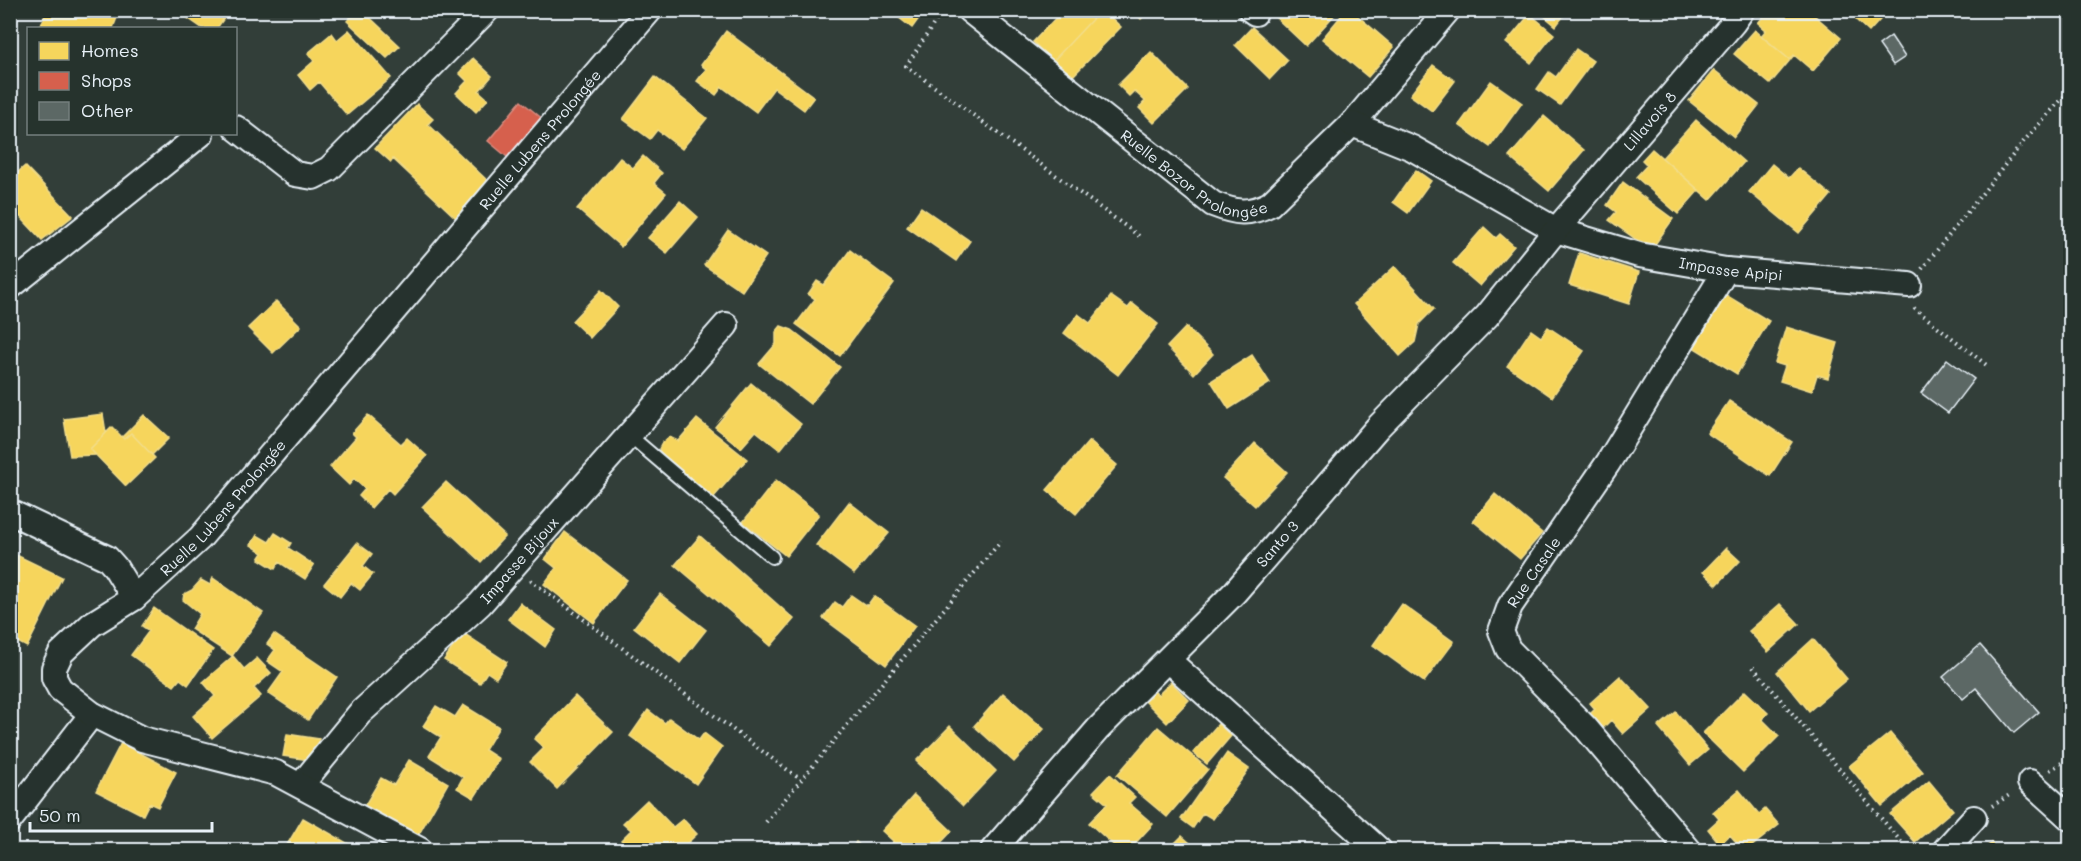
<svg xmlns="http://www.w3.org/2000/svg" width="2081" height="861" viewBox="0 0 2081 861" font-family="Mali,sans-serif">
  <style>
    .homes { fill: #f6d55c; stroke: #f2dd8b; stroke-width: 1.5 }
    .shops { fill: #d6604d; stroke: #db8c80; stroke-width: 1.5 }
    .building { fill: #5c6865; stroke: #e8f1f8; stroke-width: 1.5 }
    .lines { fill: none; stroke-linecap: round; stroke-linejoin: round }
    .service-casing { stroke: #e8f1f8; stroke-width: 16 }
    .minor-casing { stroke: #e8f1f8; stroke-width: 28 }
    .path { stroke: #e8f1f8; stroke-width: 4; stroke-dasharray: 1.5 4.5; stroke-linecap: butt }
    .service { stroke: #26332d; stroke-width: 12 }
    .minor { stroke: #26332d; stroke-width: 24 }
    .labels { text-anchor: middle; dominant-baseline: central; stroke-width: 6; stroke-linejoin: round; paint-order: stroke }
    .street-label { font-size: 15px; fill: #e8f1f8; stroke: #26332d }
  </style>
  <rect width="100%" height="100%" fill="#323e39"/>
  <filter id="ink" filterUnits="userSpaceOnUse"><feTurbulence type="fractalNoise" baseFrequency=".0167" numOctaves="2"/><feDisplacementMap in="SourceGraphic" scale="12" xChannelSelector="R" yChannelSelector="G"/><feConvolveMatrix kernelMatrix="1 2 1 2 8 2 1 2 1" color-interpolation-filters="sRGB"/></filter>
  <g filter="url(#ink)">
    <path class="homes" d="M47 10H120L113 28H40Z
      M176 10H230L217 28H202Z
      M357 10H362L400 46 387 58 347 21Z
      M889 10H925L912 28Z
      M1063 10H1101L1053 61 1033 42Z
      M1101 10H1103L1121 27 1071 78 1053 61Z
      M1132 10H1150L1141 19Z
      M1275 10H1339L1306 46 1272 14Z
      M1346 10H1351L1394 47 1368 77 1322 39Z
      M1537 10H1568L1556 26Z
      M1769 10H1808L1841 38 1813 71 1794 55 1790 60 1761 36 1766 30 1758 23Z
      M1865 10H1889L1869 32 1856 20Z
      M1530 14 1554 34 1531 63 1506 43Z
      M1252 27 1288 60 1270 79 1235 45Z
      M349 30 391 78 347 115 319 82 310 90 298 75 314 61 308 53 332 33 337 40Z
      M1755 30 1790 60 1770 84 1734 54Z
      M726 31 814 97 804 110 774 88 756 112 722 87 716 95 697 81 706 69 701 65Z
      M1576 49 1593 61 1560 105 1537 89 1549 72 1556 77Z
      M1151 52 1188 89 1154 123 1139 108 1145 101 1134 91 1129 96 1118 85Z
      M473 58 492 76 479 91 488 99 476 112 456 93 467 81 459 73Z
      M1433 65 1455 81 1432 111 1410 95Z
      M1714 70 1759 105 1734 137 1689 101Z
      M655 77 707 118 682 149 657 130 650 139 623 119Z
      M1491 81 1522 103 1490 147 1459 125Z
      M417 104 433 119 428 124 491 184 457 219 393 159 391 162 375 148Z
      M1544 116 1584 150 1549 191 1509 157Z
      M1696 120 1744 162 1710 200 1662 158Z
      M1652 149 1699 190 1678 214 1636 177 1647 165 1642 160Z
      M643 156 662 173 654 183 666 193 621 247 577 209 620 158 633 168Z
      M1772 164 1789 178 1798 168 1831 195 1799 233 1749 192Z
      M25 166 73 216 42 240 10 206V179Z
      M1416 170 1431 181 1408 213 1393 202Z
      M1623 182 1673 219 1651 250 1609 220 1616 212 1607 205Z
      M680 201 698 217 667 253 648 238Z
      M921 207 970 241 956 261 907 227Z
      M1484 227 1496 238 1500 234 1514 246 1480 286 1453 263Z
      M728 230 766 256 742 291 704 265Z
      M850 250 894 283 840 356 796 324 815 299 808 294 817 281 824 285Z
      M1579 253 1639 272 1629 304 1569 285Z
      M1395 266 1434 309 1419 324 1415 342 1400 356 1354 304Z
      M601 290 618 307 590 338 572 321Z
      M1724 294 1769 321 1737 374 1693 347Z
      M1111 296 1128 308 1132 303 1158 324 1118 375 1064 333 1078 314 1090 323Z
      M276 301 301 326 273 353 248 328Z
      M781 326 792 330 840 367 810 404 759 364 776 344V332Z
      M1186 327 1213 354 1194 374 1167 347Z
      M1548 327 1584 351 1552 397 1507 366 1531 330 1541 337Z
      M1786 327 1838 343 1828 378 1817 375 1812 391 1780 381 1785 366 1775 363Z
      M1252 355 1270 383 1229 409 1211 381Z
      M751 383 801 424 780 450 756 431 741 448 715 427Z
      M1729 401 1792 442 1770 476 1707 433Z
      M103 414 106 433 90 449 96 455 70 456 64 419Z
      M144 415 169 438 152 455 131 433 124 439 122 437Z
      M368 415 401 444 407 438 427 456 393 494 388 489 371 508 359 496 365 489 354 479 349 485 330 467 356 437 352 433Z
      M697 419 747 459 713 498 663 457 659 449 662 443 669 437 678 441Z
      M112 427 124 439 131 433 155 458 126 486 90 449Z
      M1089 441 1117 465 1076 514 1047 490Z
      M1255 443 1287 472 1255 506 1223 478Z
      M776 480 819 514 786 556 743 522Z
      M446 482 505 536 481 562 422 507Z
      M1495 494 1542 533 1520 559 1473 521Z
      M849 502 889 533 854 574 816 545Z
      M565 532 627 580 594 623 544 584 556 568 545 559Z
      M275 533 291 543 288 548 314 565 305 579 279 562 275 569 259 559 263 553 251 545 257 535 269 542Z
      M700 536 794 619 771 646 675 565Z
      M357 543 372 554 363 566 373 574 360 590 351 583 340 597 324 584Z
      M1726 548 1740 561 1717 585 1703 572Z
      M10 552 62 577 27 647 10 638Z
      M213 578 263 613 232 656 191 629 200 614 183 600 184 594 192 590 201 580 210 585Z
      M660 594 706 630 680 663 634 627Z
      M851 595 867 606 874 596 915 626 886 665 823 618 835 602 842 607Z
      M520 603 556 630 545 647 508 619Z
      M1402 604 1454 642 1424 682 1373 645Z
      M1780 604 1799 624 1768 652 1749 631Z
      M154 608 213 650 188 685 180 679 174 686 131 655 149 631 142 626Z
      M463 633 507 662 496 678 487 672 480 683 444 660Z
      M274 634 337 677 308 720 268 693 283 672 267 661 275 650 267 644Z
      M1813 639 1847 679 1809 711 1777 672Z
      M233 656 244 669 257 658 271 673 254 688 261 696 212 738 193 716 215 696 203 682Z
      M1620 676 1651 709 1623 734 1611 720 1602 729 1589 715 1595 709 1590 703Z
      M1171 682 1189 700 1167 723 1143 699 1153 690 1158 695Z
      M1745 691 1768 713 1762 719 1779 736 1743 772 1703 733Z
      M1003 693 1044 729 1014 762 974 726Z
      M575 696 613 732 557 789 530 762 544 748 534 739Z
      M463 705 499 727 485 750 499 759 474 798 457 788 463 777 429 756 441 737 423 726 436 706 455 717Z
      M648 710 665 723 669 718 699 740 704 733 722 747 696 784 630 736Z
      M1676 712 1708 750 1690 765 1658 727Z
      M1218 724 1231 736 1207 764 1193 753Z
      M950 726 996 771 963 806 916 761Z
      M1158 727 1208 769 1167 817 1117 775Z
      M1890 733 1923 772 1882 806 1849 766Z
      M287 734 319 739 316 761 283 756Z
      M121 743 176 772 158 807 149 803 143 815 96 791Z
      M1227 753 1249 769 1213 819 1203 813 1193 828 1181 819Z
      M409 760 448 783 415 841 362 810 381 778 394 785Z
      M1110 774 1135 797 1129 803 1153 824 1129 850H1119L1089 823 1107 804 1093 792Z
      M1929 781 1953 810 1915 842 1890 814Z
      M1739 790 1759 814 1765 809 1779 825 1747 850H1743L1730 835 1720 844 1708 829 1719 819 1713 812Z
      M914 795 952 831 934 850H891L893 841 882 831Z
      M647 800 673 827 683 819 697 834 680 850H632L621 840 631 830 623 823Z
      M303 818 359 850H284Z
      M1182 836 1197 849 1195 850H1178L1173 845Z
      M856 842 866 850H850Z
      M1992 843 1998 850H1982Z"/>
    <path class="shops" d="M521 101 544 120 512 161 488 141Z"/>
    <path class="building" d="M1891 36 1905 57 1893 65 1879 45Z
      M1947 359 1974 379 1948 413 1921 393Z
      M1980 645 2039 712 2014 733 1976 688 1963 699 1943 677Z"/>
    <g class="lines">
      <g class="service-casing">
        <path id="service" d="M629 435 772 557"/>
      </g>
      <g class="minor-casing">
        <g id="minor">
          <path id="s1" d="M969 10 1213 204C1236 213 1248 215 1270 204L1352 124 1448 10"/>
          <path d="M1251 10 1255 13"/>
          <path id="s2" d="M1352 124 1412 148 1556 230 1639 255 1726 270 1909 285"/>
          <path d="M236 128 295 174 313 177 329 169 487 10"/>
          <path d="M10 287 201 134"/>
          <path d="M10 512 107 558 115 567 134 598"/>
          <path d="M1168 660 1379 850"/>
          <path d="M2030 782 2070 818"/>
          <path id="s3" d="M301 785 360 713 480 604 726 325"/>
          <path d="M10 820 92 714"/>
          <path id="s4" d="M420 850 276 773 142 739 92 714 60 689 54 678V668L61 653 92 624 134 598 200 538 650 10"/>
          <path id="s5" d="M993 850 1098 729 1235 592 1378 427 1487 316 1556 230 1733 23 1742 10"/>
          <path id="s6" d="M1689 850 1585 727 1508 649 1501 631 1510 606 1608 463 1726 270"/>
          <path d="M1945 850 1974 818"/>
        </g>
      </g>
      <path class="path" d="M943 10 906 66 1139 236
        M1922 269 2024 141 2070 90
        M1914 308 1989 367
        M530 580 800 779
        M1753 667 1908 850
        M2050 770 2070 758
        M1992 806 2011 794
        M766 822 1001 541"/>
      <use href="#service" class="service"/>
      <use href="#minor" class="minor"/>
    </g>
  </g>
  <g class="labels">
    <g class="street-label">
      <text stroke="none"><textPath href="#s5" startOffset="982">Lillavois 8</textPath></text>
      <text stroke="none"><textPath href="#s4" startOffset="1142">Ruelle Lubens Prolongée</textPath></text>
      <text stroke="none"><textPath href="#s1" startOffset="282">Ruelle Bozor Prolongée</textPath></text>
      <text stroke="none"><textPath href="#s2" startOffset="410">Impasse Apipi</textPath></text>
      <text stroke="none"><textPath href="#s4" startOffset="656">Ruelle Lubens Prolongée</textPath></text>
      <text stroke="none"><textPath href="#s5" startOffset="418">Santo 3</textPath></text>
      <text stroke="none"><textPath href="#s3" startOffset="314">Impasse Bijoux</textPath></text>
      <text stroke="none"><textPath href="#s6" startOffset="358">Rue Casale</textPath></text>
    </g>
  </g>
  <rect width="2081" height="861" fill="none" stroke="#26332d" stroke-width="36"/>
  <rect x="18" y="18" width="2045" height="825" fill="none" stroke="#e8f1f8" stroke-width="2" filter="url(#ink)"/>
  <rect x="27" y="27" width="210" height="108" fill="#26332d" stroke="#747f7e" stroke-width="1.5"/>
  <rect x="39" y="42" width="30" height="18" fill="#f6d55c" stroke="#747f7e" stroke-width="1.5"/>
  <text x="81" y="57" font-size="18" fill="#e8f1f8">Homes</text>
  <rect x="39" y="72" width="30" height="18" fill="#d6604d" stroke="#747f7e" stroke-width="1.5"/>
  <text x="81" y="87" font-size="18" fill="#e8f1f8">Shops</text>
  <rect x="39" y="102" width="30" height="18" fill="#5c6865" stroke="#747f7e" stroke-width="1.5"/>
  <text x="81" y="117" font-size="18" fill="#e8f1f8">Other</text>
  <path d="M30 822v9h182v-9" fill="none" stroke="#e8f1f8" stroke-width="3"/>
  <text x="39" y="822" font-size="18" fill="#e8f1f8" stroke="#26332d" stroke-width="4.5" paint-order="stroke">50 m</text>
</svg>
